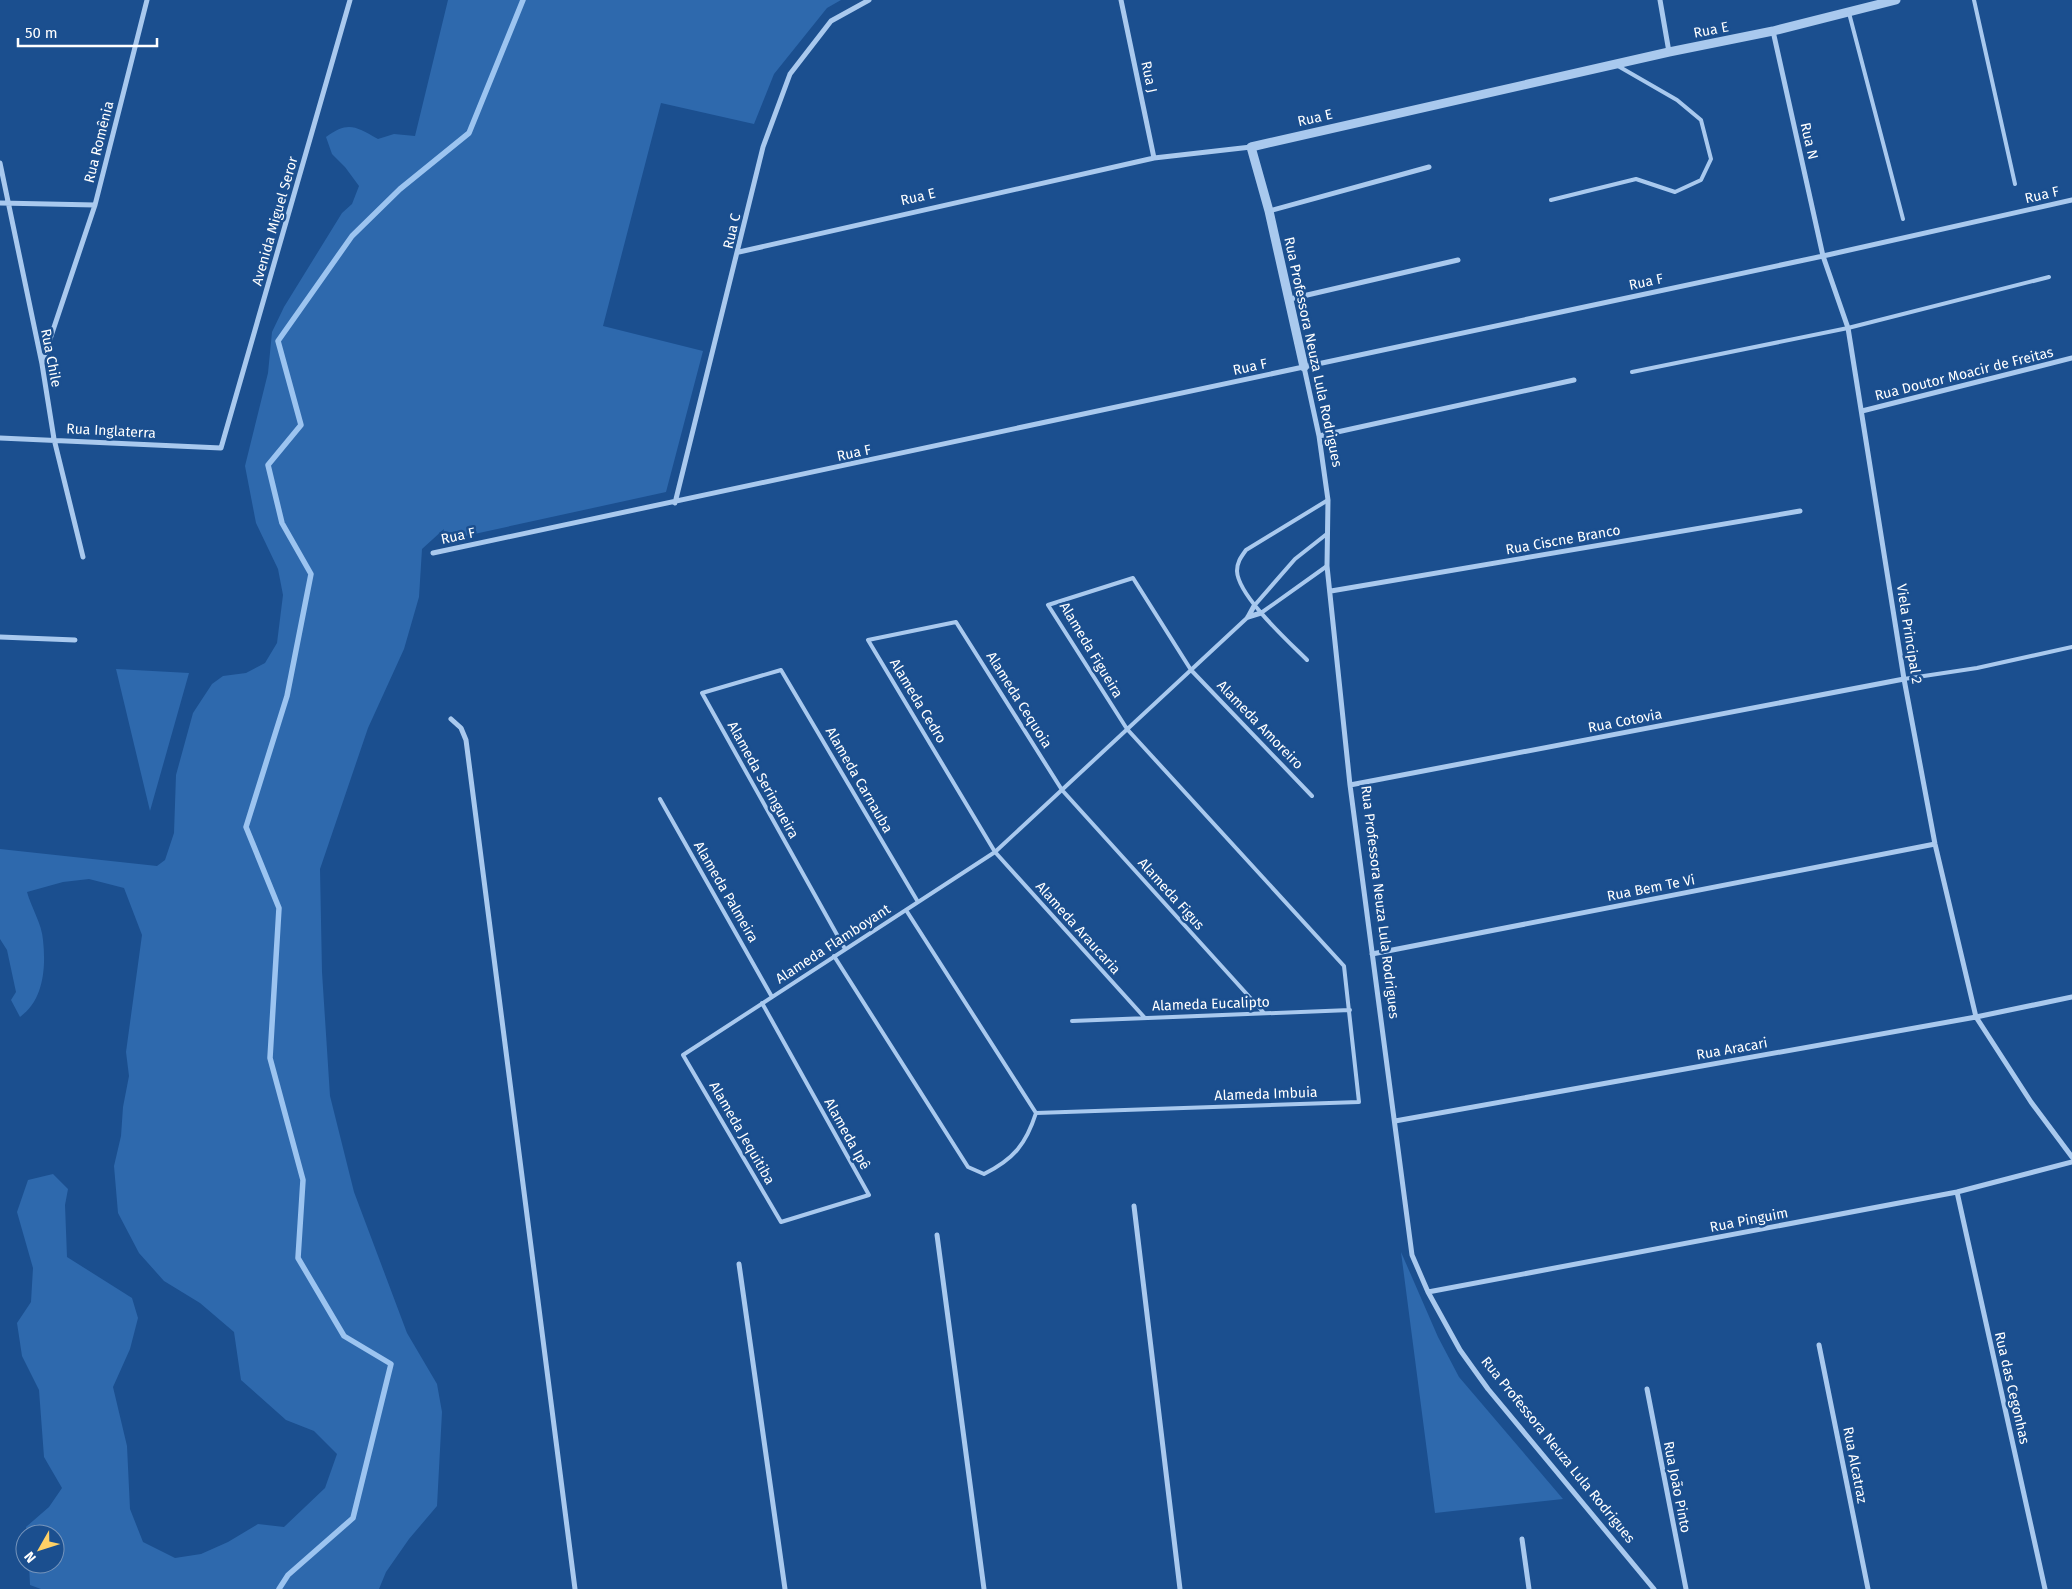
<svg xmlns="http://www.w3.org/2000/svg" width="2072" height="1589" viewBox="0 0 2072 1589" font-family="'Fira Sans',sans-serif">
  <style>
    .green { fill: #2e69ad }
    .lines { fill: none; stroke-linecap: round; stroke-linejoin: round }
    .stream { stroke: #9cc4f0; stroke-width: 5.5 }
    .service { stroke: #a9c9ee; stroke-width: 4 }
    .minor { stroke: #a9c9ee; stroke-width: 5 }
    .tertiary { stroke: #a9c9ee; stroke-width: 9 }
    .labels { text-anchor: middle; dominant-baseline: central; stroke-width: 5; stroke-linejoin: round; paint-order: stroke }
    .street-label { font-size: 14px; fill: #fff; stroke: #1b4f8f }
  </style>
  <rect width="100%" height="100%" fill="#1b4f8f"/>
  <path class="green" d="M448 0H841L827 8 774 74 754 124 661 103 603 326 703 351 666 492 442 541 444 529 422 549 419 597 404 649 368 728 320 869 322 972 330 1096 354 1192 407 1333 437 1384 442 1412 437 1506 409 1539 386 1572 379 1589H41L30 1585 29 1564H55V1534H27L26 1527 49 1507 62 1488 44 1457 39 1390 22 1356 17 1323 31 1302 33 1268 17 1212 28 1180 53 1174 68 1189 65 1205 67 1257 132 1298 138 1318 130 1349 113 1387 127 1446 130 1509 143 1542 175 1558 201 1554 228 1542 258 1524 284 1527 325 1488 337 1454 314 1431 286 1420 241 1380 234 1332 200 1303 164 1281 139 1253 118 1213 114 1166 121 1136 123 1107 129 1076 126 1052 142 935 124 888 89 879 63 882 27 892C31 907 42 924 43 940 46 967 44 1000 20 1017L11 1000 16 992 7 950 0 939V849L157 866 165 860 174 833 176 775 193 713 212 684 223 676 246 673 265 663 277 643 283 595 278 569 256 523 245 466 268 373 272 332 284 307 342 213 352 204 359 186 345 167 332 154 326 137C348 121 355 126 378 139L394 134 415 136Z
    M116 669 189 673 150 811Z
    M1401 1252 1438 1337 1459 1377 1563 1499 1435 1513Z"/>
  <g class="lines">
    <path class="stream" d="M279 1589 288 1575 353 1518 391 1364 344 1336 298 1258 303 1180 270 1058 279 908 246 827 287 696 311 574 282 523 268 465 301 425 278 341 352 236 400 189 469 133 523 0"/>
    <path class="service" d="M1974 0 2015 184
      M1849 13 1903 219
      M1551 200 1636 179 1675 192 1701 180 1711 159 1701 120 1677 100 1618 66
      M1632 372 1848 328 2049 277
      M1254 606 1295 559 1328 533
      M1261 613 1327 566
      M1307 660C1289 642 1238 596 1237 571 1237 562 1241 557 1246 550L1328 500
      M1904 679 1977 668 2072 647
      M660 799 772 997
      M845 949 702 693 781 670 918 902
      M834 956 968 1167 984 1174C1014 1159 1026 1144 1036 1113L906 910
      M762 1003 869 1195 781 1222 683 1055 995 852 1248 617
      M1145 1018 995 852 868 640 956 622 1062 790 1264 1013
      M1072 1021 1350 1010
      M1036 1113 1359 1102 1344 966 1127 729 1048 605 1133 578 1191 670 1312 796"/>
    <path class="minor" d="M1121 0 1154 158
      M1660 0 1669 52
      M1773 31 1823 256 1848 328 1904 679 1935 844 1976 1017 2031 1102 2072 1157
      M0 163 42 364 54 439 83 557
      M0 203 95 205 147 0
      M1269 211 1429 167
      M739 252 1154 158 1251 147
      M1290 299 1458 260
      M42 363 95 205
      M1304 367 1319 436 1328 500 1327 566 1350 785 1412 1255 1428 1292 1460 1350 1488 1389 1654 1589
      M1862 411 2072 358
      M1319 436 1574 380
      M0 438 221 448 350 0
      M675 503 763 147 790 74 831 21 869 0
      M433 553 1823 256 2072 200
      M1331 591 1800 511
      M1248 617 1261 613
      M1248 617 1254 606
      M0 637 75 640
      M451 719 461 728 466 740 575 1589
      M1350 785 1904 679
      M1372 954 1935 844
      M1395 1121 1976 1017 2072 997
      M1957 1192 2045 1589
      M1134 1206 1180 1589
      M937 1235 984 1589
      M739 1264 785 1589
      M1428 1292 1957 1192 2072 1162
      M1819 1345 1868 1589
      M1647 1389 1686 1589
      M1522 1539 1529 1589"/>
    <path class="tertiary" d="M1304 367 1269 211 1251 147 1669 52 1773 31 1896 0"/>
  </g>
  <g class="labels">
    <g class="street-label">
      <text transform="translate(1711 30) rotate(-11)">Rua E</text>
      <text transform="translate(1149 77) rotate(78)">Rua J</text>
      <text transform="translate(1315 118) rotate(-13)">Rua E</text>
      <text transform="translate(1809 141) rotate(77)">Rua N</text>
      <text transform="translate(99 142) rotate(-76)">Rua Romênia</text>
      <text transform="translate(2042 195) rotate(-13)">Rua F</text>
      <text transform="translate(918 197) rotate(-13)">Rua E</text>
      <text transform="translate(275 221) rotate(-74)">Avenida Miguel Seror</text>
      <text transform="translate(732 231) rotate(-77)">Rua C</text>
      <text transform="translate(1646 282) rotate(-12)">Rua F</text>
      <text transform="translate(1313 352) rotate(78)">Rua Professora Neuza Lula Rodrigues</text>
      <text transform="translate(51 358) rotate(79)">Rua Chile</text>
      <text transform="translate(1250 367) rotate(-12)">Rua F</text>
      <text transform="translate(1964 374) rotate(-14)">Rua Doutor Moacir de Freitas</text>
      <text transform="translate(111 431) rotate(3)">Rua Inglaterra</text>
      <text transform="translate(854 453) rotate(-12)">Rua F</text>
      <text transform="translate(458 536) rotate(-12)">Rua F</text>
      <text transform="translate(1563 540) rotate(-10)">Rua Ciscne Branco</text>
      <text transform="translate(1909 634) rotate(81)">Viela Principal 2</text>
      <text transform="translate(1091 650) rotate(59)">Alameda Figueira</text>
      <text transform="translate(1019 700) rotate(58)">Alameda Cequoia</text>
      <text transform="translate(918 701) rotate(59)">Alameda Cedro</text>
      <text transform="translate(1625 721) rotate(-11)">Rua Cotovia</text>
      <text transform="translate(1260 725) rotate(46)">Alameda Amoreiro</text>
      <text transform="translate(763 780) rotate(61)">Alameda Seringueira</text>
      <text transform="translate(859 780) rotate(60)">Alameda Carnauba</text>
      <text transform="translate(1651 888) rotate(-11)">Rua Bem Te Vi</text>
      <text transform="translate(726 892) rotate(60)">Alameda Palmeira</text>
      <text transform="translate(1171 894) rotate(48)">Alameda Figus</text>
      <text transform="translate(1380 902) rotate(83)">Rua Professora Neuza Lula Rodrigues</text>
      <text transform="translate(1078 928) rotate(48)">Alameda Araucaria</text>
      <text transform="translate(833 944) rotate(-33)">Alameda Flamboyant</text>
      <text transform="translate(1211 1004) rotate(-2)">Alameda Eucalipto</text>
      <text transform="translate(1732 1049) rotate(-10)">Rua Aracari</text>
      <text transform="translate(1266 1094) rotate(-2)">Alameda Imbuia</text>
      <text transform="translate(742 1133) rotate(60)">Alameda Jequitiba</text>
      <text transform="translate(847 1134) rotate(61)">Alameda Ipê</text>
      <text transform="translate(1749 1220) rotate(-11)">Rua Pinguim</text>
      <text transform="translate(2012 1388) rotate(77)">Rua das Cegonhas</text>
      <text transform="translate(1558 1450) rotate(51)">Rua Professora Neuza Lula Rodrigues</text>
      <text transform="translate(1855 1465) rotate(79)">Rua Alcatraz</text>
      <text transform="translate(1677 1487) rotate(79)">Rua João Pinto</text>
    </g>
  </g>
  <g transform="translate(40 1549) rotate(231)"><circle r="24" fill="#1b4f8f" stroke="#7695bc"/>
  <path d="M0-4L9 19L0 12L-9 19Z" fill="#ffd166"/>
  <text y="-8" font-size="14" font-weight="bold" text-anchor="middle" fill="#ffffff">N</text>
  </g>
  <path d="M18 38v8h139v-8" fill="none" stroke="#ffffff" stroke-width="2.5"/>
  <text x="25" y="38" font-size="15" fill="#ffffff" stroke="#1b4f8f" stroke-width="4" paint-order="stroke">50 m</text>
</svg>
